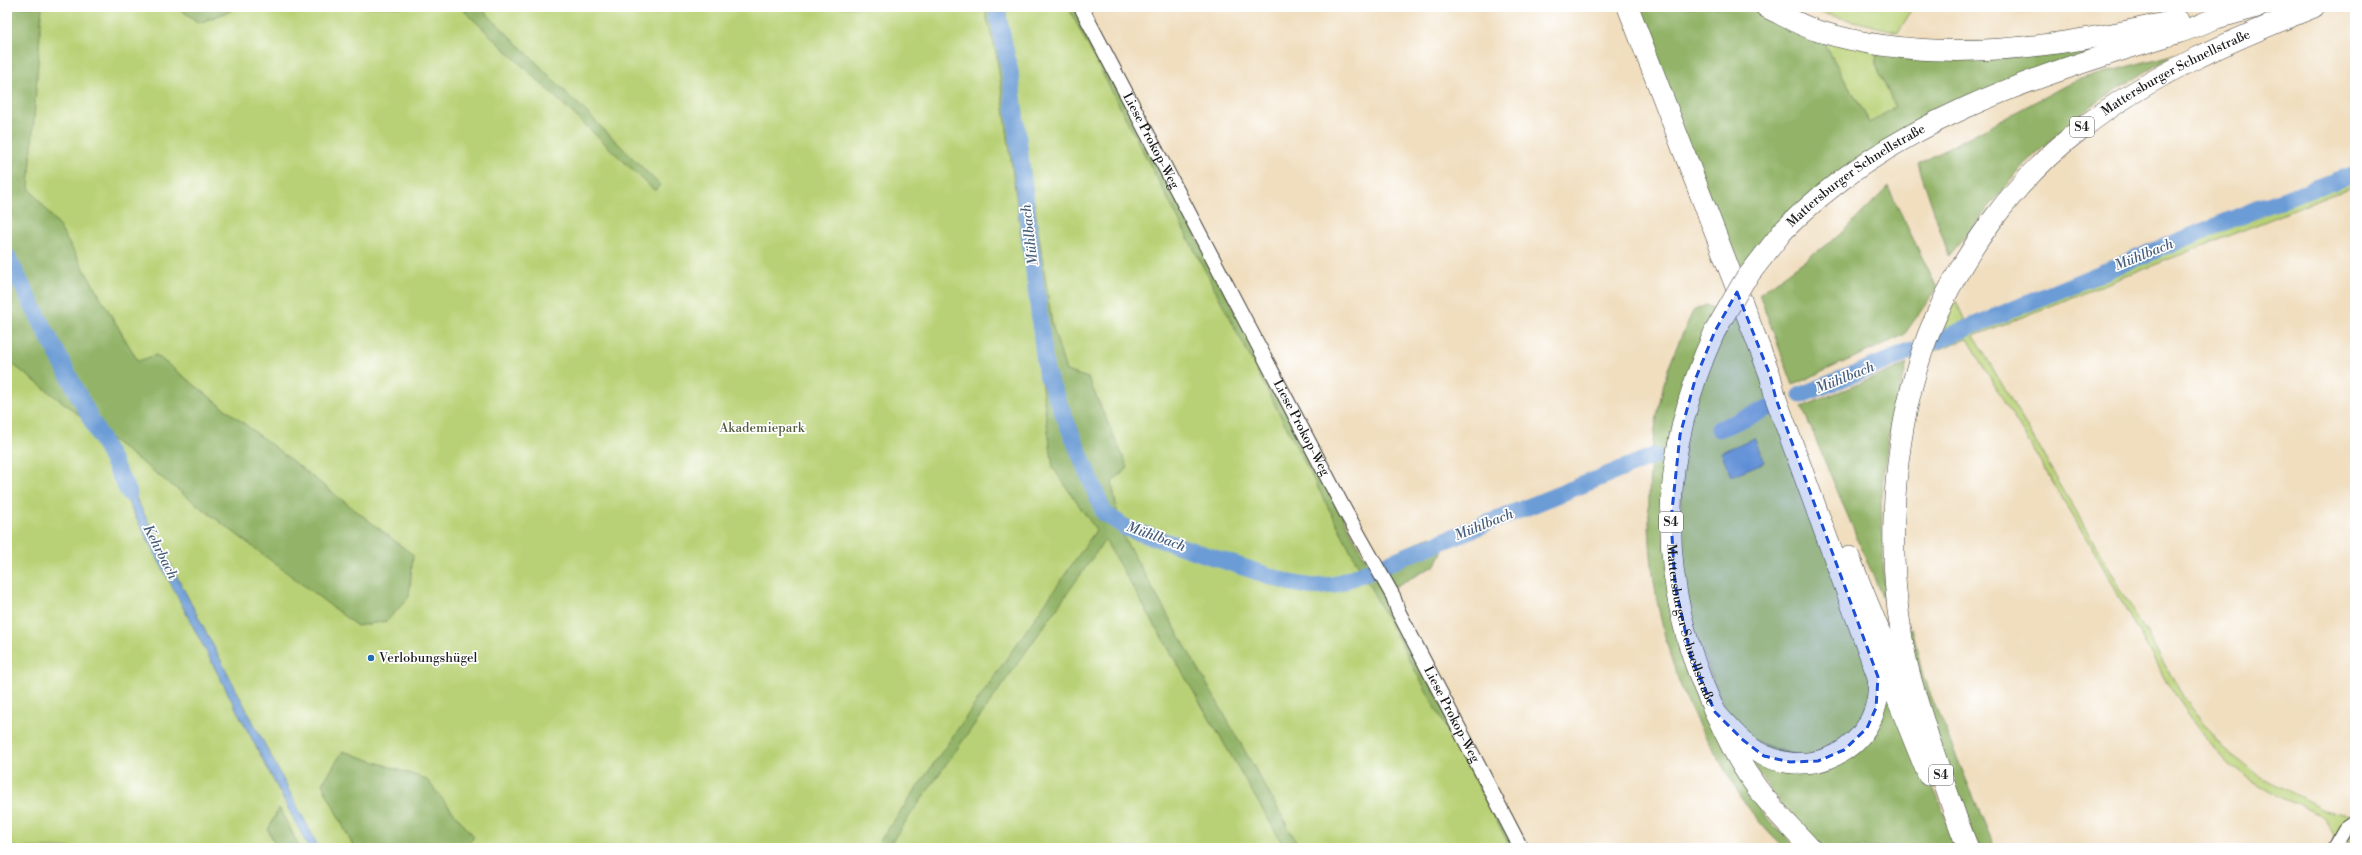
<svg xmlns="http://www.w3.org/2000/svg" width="2362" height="855" viewBox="0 0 2362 855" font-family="'Libre Bodoni',serif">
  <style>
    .green { fill: #b9d176; stroke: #6a7649 }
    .forest { fill: #92b367; stroke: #576842 }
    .water { fill: #6c9cd5; stroke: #445c78 }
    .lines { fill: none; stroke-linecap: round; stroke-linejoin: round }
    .river { stroke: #6c9cd5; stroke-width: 17 }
    .minor-casing { stroke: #3c3934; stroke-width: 16 }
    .highway-casing { stroke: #3c3934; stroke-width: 22 }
    .minor { stroke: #fff; stroke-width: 14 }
    .highway { stroke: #fff; stroke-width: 21 }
    .highway-bridge-casing { stroke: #3c3934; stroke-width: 22; stroke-linecap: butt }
    .highway-bridge { stroke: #fff; stroke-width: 21 }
    .marked { fill: #1d4ed8; fill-opacity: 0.2; stroke: #1d4ed8; stroke-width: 3; stroke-dasharray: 8 5; stroke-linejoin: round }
    .poi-dot { fill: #1f6fb2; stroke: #fff; stroke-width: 1.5 }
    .labels { text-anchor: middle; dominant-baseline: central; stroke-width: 3.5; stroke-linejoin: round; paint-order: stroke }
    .shield { fill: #fff; stroke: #606060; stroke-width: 1 }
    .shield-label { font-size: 12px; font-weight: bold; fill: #1c1c1c }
    .street-label { font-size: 13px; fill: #1c1c1c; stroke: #fff }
    .park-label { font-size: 13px; fill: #535b3c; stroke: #fff }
    .poi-label { font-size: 13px; fill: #1c1c1c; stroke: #fff; text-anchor: start }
    .water-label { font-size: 14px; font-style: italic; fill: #445c78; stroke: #fff }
  </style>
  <rect width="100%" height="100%" fill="#fff"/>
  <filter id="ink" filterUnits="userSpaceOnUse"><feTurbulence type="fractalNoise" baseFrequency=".025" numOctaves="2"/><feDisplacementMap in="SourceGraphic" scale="8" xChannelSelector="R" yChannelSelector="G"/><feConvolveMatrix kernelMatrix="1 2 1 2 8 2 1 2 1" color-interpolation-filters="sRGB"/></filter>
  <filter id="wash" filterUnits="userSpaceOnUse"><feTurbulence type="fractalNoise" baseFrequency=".012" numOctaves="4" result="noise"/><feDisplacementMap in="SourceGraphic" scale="16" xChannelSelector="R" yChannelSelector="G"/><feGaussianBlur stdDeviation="0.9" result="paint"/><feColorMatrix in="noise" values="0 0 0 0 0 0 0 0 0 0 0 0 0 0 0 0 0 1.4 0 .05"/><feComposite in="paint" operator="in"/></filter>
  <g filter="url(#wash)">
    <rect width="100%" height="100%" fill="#f0debf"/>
    <path class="green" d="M7 7H1076L1517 848H7Z
      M1823 7H1914L1898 32 1821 13Z
      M1817 31 1877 45 1876 64 1895 107 1870 123Z
      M2355 167V186L1974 336 2184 698 2223 748 2257 774 2327 811 2355 816V848H2332L2334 835 2323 816 2281 798 2249 780 2229 764 2205 738 2167 683 2095 553 1967 339 1934 351 1956 301 1965 321Z
      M1741 302 1875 667 1871 720 1809 763 1734 732 1675 585 1687 406Z"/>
    <path class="forest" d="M7 7H42L29 188 57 223 138 361 156 355 413 555 409 597 387 621 357 626 7 360Z
      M177 7H232L233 10 199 23Z
      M460 7H480L660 185 655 191Z
      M984 7H1005L1052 324 1066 371 1088 378 1128 468 1112 482 1121 533 1300 848H1285L1105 540 887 848H875L1096 530 1053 468 997 57Z
      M1068 7H1076L1517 848H1511L1356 561Z
      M1628 7H1766L1817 31 1870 123 1895 107 1876 64 1877 45 2079 39 2124 49 1897 142 1733 282Z
      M2175 54 2095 103 2024 164 1949 256 1918 164 2076 80Z
      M1888 187 1937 288 1904 335 1793 385 1759 294 1842 233Z
      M1706 305 1715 309 1706 328 1670 436 1679 644 1694 690 1708 720 1761 803V810L1774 826 1800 848H1784C1775 839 1765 829 1757 819 1742 801 1730 778 1718 758 1707 739 1695 720 1686 699 1644 598 1638 481 1666 376 1672 354 1684 332 1693 311Z
      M1907 364 1888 438 1881 496 1885 604 1802 407Z
      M1431 536 1440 541 1444 547 1436 565 1394 587 1378 561Z
      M1912 628 1923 677 1995 848H1979L1928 721 1906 629Z
      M1894 692 1958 848H1810L1727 725 1743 740 1818 761Z
      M343 751 426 779 474 837 465 848H354L322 784Z
      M279 808 300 848H277L268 830Z"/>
    <path class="water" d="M1754 438 1765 462 1731 476 1721 452Z
      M109 466 126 479 319 848H309Z"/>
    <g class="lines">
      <path class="river" d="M996 7 1010 71 1046 372 1104 513 1128 529 1291 583 1313 587 1334 585 1654 456
        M7 256 129 493
        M1936 341 2254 210 2355 174
        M1801 395 1912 351
        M1719 429 1767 409"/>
    </g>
  </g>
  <g filter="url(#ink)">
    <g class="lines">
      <g class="minor-casing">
        <g id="minor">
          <path id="s1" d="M1081 7 1344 509 1393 596 1398 611 1521 848"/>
          <path d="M2334 848 2345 829 2355 822"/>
        </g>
      </g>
      <g class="highway-casing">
        <g id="highway">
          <path d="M1628 7 1770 375 1776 399 1878 677C1884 739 1823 781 1765 756 1745 747 1729 728 1715 712"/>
          <path d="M1766 7C1783 15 1801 26 1818 31 1935 67 2062 47 2178 20"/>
          <path id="s2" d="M1783 231C1889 122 2035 76 2177 33 2191 29 2203 23 2217 18 2230 14 2244 11 2257 7"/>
          <path id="s3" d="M1715 331C1657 458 1655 583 1714 710 1726 735 1737 760 1753 782 1769 806 1791 827 1810 848"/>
          <path d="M1849 557 1902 687"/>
          <path d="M1888 676 1928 775"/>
          <path id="s4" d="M1968 848C1953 812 1942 775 1929 739 1918 703 1906 669 1901 632 1886 537 1894 425 1928 335 1959 257 2014 180 2081 129 2151 74 2232 40 2314 7"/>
        </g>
      </g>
      <use href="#minor" class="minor"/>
      <use href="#highway" class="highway"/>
      <g class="highway-bridge-casing">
        <path id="highway-bridge" d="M1715 331 1744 281 1783 231"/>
      </g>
      <use href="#highway-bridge" class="highway-bridge"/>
    </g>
  </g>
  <path class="marked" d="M1737 292 1770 375 1776 399 1878 677 1876 708 1867 728 1844 750 1818 761 1790 762 1764 756 1743 740 1715 712 1691 657 1675 585 1671 520 1680 435 1695 380 1715 331Z"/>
  <circle class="poi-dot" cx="371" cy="658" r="4"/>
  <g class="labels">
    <g class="shield">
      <rect x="2070" y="117" width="24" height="20" rx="3"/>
      <rect x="1659" y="512" width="24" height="20" rx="3"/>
      <rect x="1929" y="765" width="24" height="20" rx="3"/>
    </g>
    <g class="shield-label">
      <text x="2082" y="127">S4</text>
      <text x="1671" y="522">S4</text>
      <text x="1941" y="775">S4</text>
    </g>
    <g class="street-label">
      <text stroke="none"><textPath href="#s4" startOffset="898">Mattersburger Schnellstraße</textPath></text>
      <text stroke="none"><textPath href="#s1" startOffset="151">Liese Prokop-Weg</textPath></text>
      <text stroke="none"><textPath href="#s2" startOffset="92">Mattersburger Schnellstraße</textPath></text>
      <text stroke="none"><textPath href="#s1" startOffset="475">Liese Prokop-Weg</textPath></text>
      <text stroke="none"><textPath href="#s3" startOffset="303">Mattersburger Schnellstraße</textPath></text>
      <text stroke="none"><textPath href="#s1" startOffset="799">Liese Prokop-Weg</textPath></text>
    </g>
    <g class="park-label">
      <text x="762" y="428">Akademiepark</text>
    </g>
    <g class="poi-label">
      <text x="379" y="658">Verlobungshügel</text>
    </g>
    <g class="water-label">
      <text transform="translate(1030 235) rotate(-97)">Mühlbach</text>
      <text transform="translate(2144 255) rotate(-22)">Mühlbach</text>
      <text transform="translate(1845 378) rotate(-22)">Mühlbach</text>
      <text transform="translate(1484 525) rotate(-22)">Mühlbach</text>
      <text transform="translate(1156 537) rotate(20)">Mühlbach</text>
      <text transform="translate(160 552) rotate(63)">Kehrbach</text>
    </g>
  </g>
  <rect width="2362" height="855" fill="none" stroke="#fff" stroke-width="24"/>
</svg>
